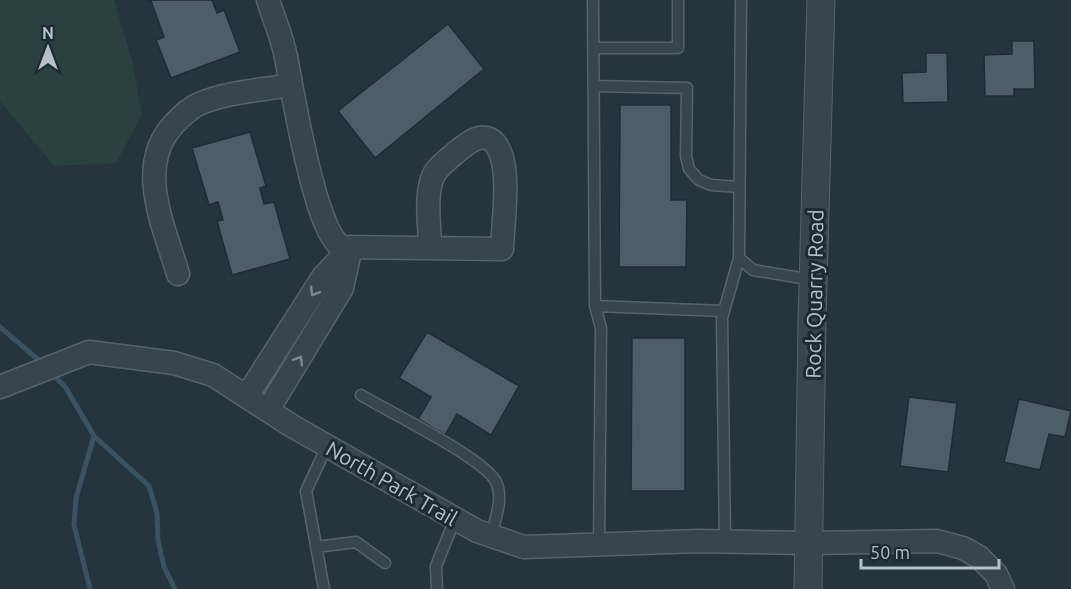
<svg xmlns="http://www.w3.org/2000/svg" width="1071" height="589" viewBox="0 0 1071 589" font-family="Ubuntu,sans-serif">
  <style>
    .green { fill: #2a423f }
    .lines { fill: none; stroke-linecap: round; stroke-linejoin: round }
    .stream { stroke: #395364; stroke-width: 5 }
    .building { fill: #4e5e69; stroke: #202c35; stroke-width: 1.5 }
    .service-casing { stroke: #57636c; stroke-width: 13 }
    .minor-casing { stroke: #57636c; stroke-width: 25 }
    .tertiary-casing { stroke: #57636c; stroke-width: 29 }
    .service { stroke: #39454e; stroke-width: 10 }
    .minor { stroke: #39454e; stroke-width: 22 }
    .tertiary { stroke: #39454e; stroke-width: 27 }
    .oneway { stroke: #7d8992 }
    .labels { text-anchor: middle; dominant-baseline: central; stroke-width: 6; stroke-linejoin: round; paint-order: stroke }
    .street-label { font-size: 21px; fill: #b5c0c9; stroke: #1e2a33 }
  </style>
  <rect width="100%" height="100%" fill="#25343d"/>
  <path class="green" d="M0 0H114L132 60 142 115 116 163 54 166 0 101Z"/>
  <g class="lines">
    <path class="stream" d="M0 327 42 363
      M53 374 66 388 94 436 149 486 157 513 158 540 164 567 175 589
      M90 589 74 525 76 498 94 436"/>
  </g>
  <path class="building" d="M146 0H212L217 13 224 10 240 52 171 78 156 40 164 37 151 1Z
    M448 24 484 69 375 158 338 111Z
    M1012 41H1034L1035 89H1014V96H985L984 55 1012 54Z
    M926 53H947L948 102 903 103 902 73 926 72Z
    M620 105H671V200H687L686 267H619Z
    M250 132 266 186 260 188 264 204 274 202 290 259 232 275 217 221 223 220 218 202 209 205 192 148Z
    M427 332 519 386 491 435 457 414 445 435 418 419 431 397 399 378Z
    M632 338H685V491H631Z
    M909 397 957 403 948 472 900 466Z
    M1019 399 1071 411 1065 437 1049 434 1040 470 1004 462Z"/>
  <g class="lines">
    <g class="service-casing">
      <path id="service" d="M593 0 595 306 601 328 599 544
        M741 0 739 258 753 270 813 280
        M593 48H678V0
        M594 86 687 88 686 156 689 169 699 180 711 185 739 187
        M595 306 724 311
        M361 395C389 412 484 458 496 482 504 498 495 520 491 536
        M725 541 722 318 739 258
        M316 547 356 542 385 563
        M324 589 306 491 327 446
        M437 589 436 566 455 519"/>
    </g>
    <g class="minor-casing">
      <path id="minor" d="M268 0C274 19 282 37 286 57 292 87 316 240 343 247L502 249C503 223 510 175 500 152 488 124 467 143 453 155 445 162 435 169 432 179 425 200 430 227 430 248
        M178 274C164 226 134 165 175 123 183 115 191 107 201 103 228 92 262 90 291 85
        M0 387 89 352 174 363 213 375 292 426 477 531 524 547 699 541 809 543 937 541 963 548 979 557 996 574 1003 589
        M247 396 323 277 350 248
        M268 410 342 288 351 247"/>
    </g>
    <g class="tertiary-casing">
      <path id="tertiary" d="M808 589 812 321 821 0"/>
    </g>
    <use href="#service" class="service"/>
    <use href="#minor" class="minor"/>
    <use href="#tertiary" class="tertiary"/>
  </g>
  <defs><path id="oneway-chevron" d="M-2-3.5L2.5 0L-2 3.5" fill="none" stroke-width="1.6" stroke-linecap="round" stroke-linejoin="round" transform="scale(1.5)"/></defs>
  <g class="oneway">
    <use href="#oneway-chevron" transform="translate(314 292) rotate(122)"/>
    <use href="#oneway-chevron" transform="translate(299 360) rotate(-59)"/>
  </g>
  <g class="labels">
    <g class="street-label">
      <text transform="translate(814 294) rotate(-89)">Rock Quarry Road</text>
      <text transform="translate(392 483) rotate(30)">North Park Trail</text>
    </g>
  </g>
  <g transform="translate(48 48)" stroke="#1e2a33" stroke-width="4.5" paint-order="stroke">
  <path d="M0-4.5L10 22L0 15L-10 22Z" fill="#b5c0c9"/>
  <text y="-9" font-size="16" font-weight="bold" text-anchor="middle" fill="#b5c0c9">N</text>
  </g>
  <path d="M861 559v9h138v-9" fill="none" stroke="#b5c0c9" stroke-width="3"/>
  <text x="870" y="559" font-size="18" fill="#b5c0c9" stroke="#1e2a33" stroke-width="4.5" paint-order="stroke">50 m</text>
</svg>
